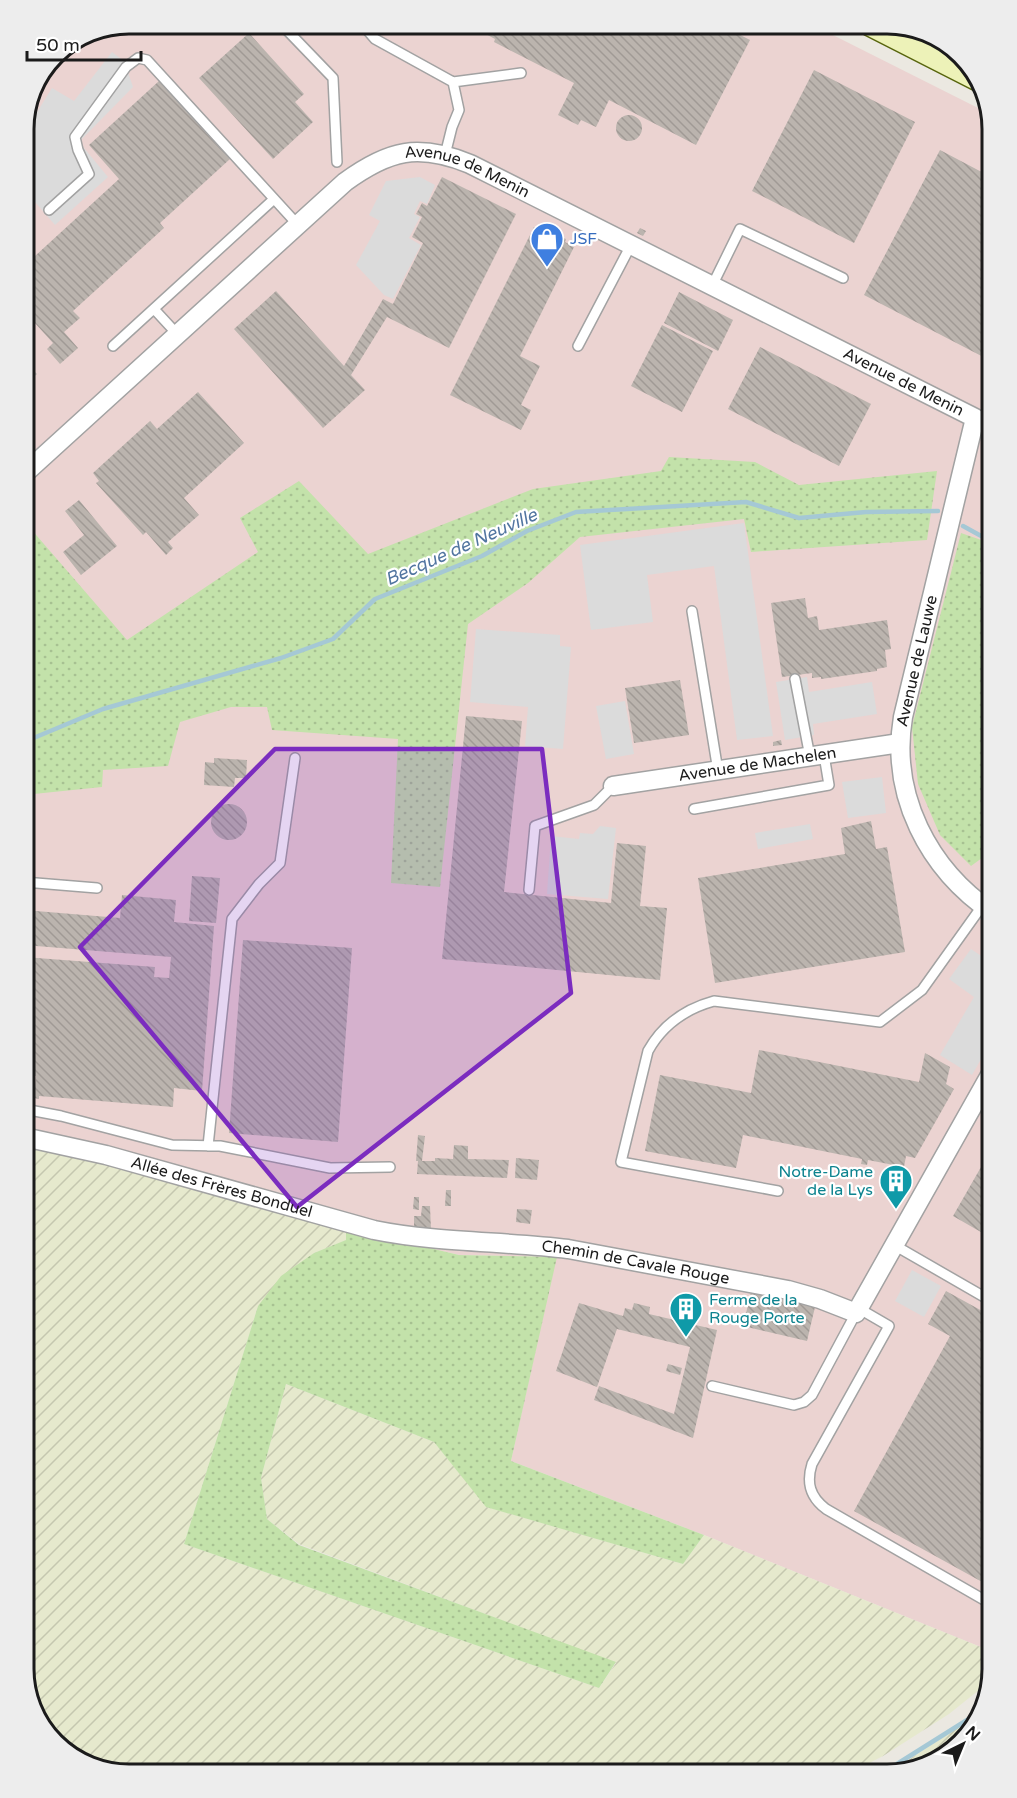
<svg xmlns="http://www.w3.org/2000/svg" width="1017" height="1798" viewBox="0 0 1017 1798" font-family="'Varela Round',sans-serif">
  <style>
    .commercial { fill: #ebd3d1 }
    .farmland { fill: url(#farmland-furrows) }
    .grass { fill: url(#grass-dots) }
    .parking { fill: #dbdbdb }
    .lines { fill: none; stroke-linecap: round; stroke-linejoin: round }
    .stream { stroke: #a5c8d5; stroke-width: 4.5 }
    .building { fill: url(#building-back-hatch) }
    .service-casing { stroke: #a2a2a2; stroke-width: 12 }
    .minor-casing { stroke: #a2a2a2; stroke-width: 21 }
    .secondary-casing { stroke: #58650e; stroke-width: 27 }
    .service { stroke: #fff; stroke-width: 9 }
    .minor { stroke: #fff; stroke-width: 18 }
    .secondary { stroke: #edf2b8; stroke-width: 24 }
    .marked { fill: #7b2cbf; fill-opacity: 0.2; stroke: #7b2cbf; stroke-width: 4.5; stroke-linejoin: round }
    .labels { text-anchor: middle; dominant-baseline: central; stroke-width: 4.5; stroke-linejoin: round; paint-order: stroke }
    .street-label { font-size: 16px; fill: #1b1b1b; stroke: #fff }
    .shop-label { font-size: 16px; fill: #366cbe; stroke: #fff; text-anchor: start }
    .culture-label { font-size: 16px; fill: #0d838f; stroke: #fff; text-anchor: end }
    .water-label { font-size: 18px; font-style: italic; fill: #5175a0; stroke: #fff }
    .rim { fill: none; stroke: #1b1b1b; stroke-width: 3 }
  </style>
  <defs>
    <pattern id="farmland-furrows" width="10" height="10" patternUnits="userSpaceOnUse" patternTransform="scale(1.5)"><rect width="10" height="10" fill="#e6e9cd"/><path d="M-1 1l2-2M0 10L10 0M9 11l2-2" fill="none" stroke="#c5c7af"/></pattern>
    <pattern id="grass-dots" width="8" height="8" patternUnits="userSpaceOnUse" patternTransform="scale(1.5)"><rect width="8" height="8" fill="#c3e2aa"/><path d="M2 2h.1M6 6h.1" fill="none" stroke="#a7c192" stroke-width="1.8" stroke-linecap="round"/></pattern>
    <pattern id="building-back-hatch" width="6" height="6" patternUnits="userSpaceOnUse" patternTransform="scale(1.5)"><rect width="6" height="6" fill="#bbb4ae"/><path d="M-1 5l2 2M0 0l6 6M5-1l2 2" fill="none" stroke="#a09a95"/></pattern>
  </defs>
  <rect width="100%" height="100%" fill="#ebe8e1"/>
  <path class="commercial" d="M129 24H811L990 114 993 129V1652L704 1535 511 1461 556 1257 459 1255 346 1228 24 1144V123L55 55 89 32Z"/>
  <path class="farmland" d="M24 1144 68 1152 346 1228 347 1240 314 1253 258 1306 184 1544 599 1688 616 1663 299 1544 267 1519 261 1478 286 1384 434 1442 487 1507 683 1564 704 1535 993 1652V1669L989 1682 949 1714 883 1756 848 1774H123L71 1756 35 1715 24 1669Z
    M980 1713 975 1727 934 1763 887 1774Z"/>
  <path class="grass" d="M669 457 755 462 799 485 937 471 927 540 751 552 744 519 580 537 528 583 468 624 440 887 391 883 398 739 272 730 267 707H231L180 722 168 766 103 770 102 787 24 795V690L29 687 24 681V521L127 640 258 552 240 518 299 481 368 554 533 489 661 471Z
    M961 533 993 544V850L971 866 940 835 918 784 912 727Z
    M346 1228 459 1255 557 1257 511 1461 704 1535 683 1564 486 1507 434 1442 286 1384 261 1478 267 1519 299 1545 616 1662 599 1688 184 1544 258 1306 281 1276 314 1253 346 1240Z"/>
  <path class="parking" d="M112 52 124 61 133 87 79 142 108 177 55 225 35 202 24 206V133L52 88 74 101Z
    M420 177 435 185 427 204 420 201 414 214 420 217 409 238 421 245 393 299 384 295 356 265 380 221 369 215 386 181Z
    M744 523 773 736 737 740 714 566 647 575 653 622 591 630 580 545Z
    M476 629 560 635V646L571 647 563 749 525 746 528 707 470 702Z
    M807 677 809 692 872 682 877 714 813 724 814 735 785 740 776 682Z
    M625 701 634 754 606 759 596 706Z
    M882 777 886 813 848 818 842 782Z
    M810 824 813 839 758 849 755 833Z
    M600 826 616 828 608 899 547 894 551 836 579 839 580 833 593 834Z
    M971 949 993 964V1038L972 1075 940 1055 974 997 949 979Z
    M912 1270 941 1286 924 1317 895 1301Z"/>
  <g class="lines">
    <path class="stream" d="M963 526 983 537 993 539
      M24 742 103 709 281 658 333 639 375 599 482 556 527 531 576 512 746 502 799 518 866 512 938 511
      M881 1774 967 1720 981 1709"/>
  </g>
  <path class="building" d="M467 24H719L750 40 696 145 609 100 596 127 581 120 578 125 558 115 574 83 494 42 495 39Z
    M249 33 304 94 295 102 313 122 273 159 199 78Z
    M814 70 915 122 854 243 752 191Z
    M159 81 230 159 160 223 164 228 73 311 80 318 64 332 78 348 60 364 47 349 53 343 24 311V244L35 256 119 179 89 145Z
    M616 128a13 13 0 1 1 26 0a13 13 0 1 1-26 0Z
    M940 150 993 178V362L864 295Z
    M442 177 516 214 449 348 387 317 351 375 365 390 323 428 234 329 276 291 344 366 383 299 393 304 423 243 412 237 422 217 416 214 422 203 427 206Z
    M534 227 544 232 546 229 566 239 565 242 574 247 520 356 540 366 521 405 531 410 521 430 450 395Z
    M640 228 646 231 643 236 637 233Z
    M679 292 733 320 718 351 664 323Z
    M662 325 713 351 682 412 631 386Z
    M760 347 871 404 839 466 728 409Z
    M24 361 37 374 24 386Z
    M198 392 244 443 184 498 199 515 168 542 173 548 166 555 146 532 143 535 96 483 99 481 93 473 150 421 157 429Z
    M24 435 30 442 24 448Z
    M79 500 117 546 81 575 63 552 84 535 65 511Z
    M805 598 808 618 817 616 819 630 887 620 891 649 885 650 887 667 877 669V671L821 679V677L812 678V673L782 677 771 603Z
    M680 680 689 735 634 743 625 688Z
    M466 716 522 721 504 892 611 903 617 843 646 846 640 906 667 908 660 980 442 959Z
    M781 740 782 745 773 746V742Z
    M214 758 247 760 246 778H235L234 787 204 785 205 762 214 763Z
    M211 822a18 18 0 1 1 36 0a18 18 0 1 1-36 0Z
    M871 821 876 849 887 847 905 952 715 983 698 878 845 854 841 828Z
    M192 876 220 878 216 923 189 921Z
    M122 895 176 900 174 922 214 926 202 1091 174 1088 173 1107 39 1096V1099L34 1098 36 1076 24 1075V957L155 967 154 977 169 978 171 957 24 945V910L120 918Z
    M243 940 352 948 338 1142 229 1133Z
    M759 1050 919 1082 925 1053 950 1067 946 1084 954 1089 915 1158 906 1156 904 1167 868 1160 867 1165 861 1164 862 1159 743 1135 736 1168 645 1151 660 1075 751 1093Z
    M418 1135 425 1136 422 1161H435V1158L453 1159 454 1145 468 1146V1159L509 1160 507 1178 417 1174 418 1161H416Z
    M993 1146V1239L953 1216Z
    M516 1158 539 1160 537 1180 515 1178Z
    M446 1190H451V1206H445Z
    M414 1197H419V1210L413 1209Z
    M422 1206H430L431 1230H414V1216H421Z
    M517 1209 532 1210 530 1224 516 1222Z
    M946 1291 993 1317V1588L854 1511 950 1336 928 1324Z
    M751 1292 815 1307 807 1341 743 1326Z
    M579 1303 623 1316 625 1308 632 1310 634 1303 650 1307 649 1314 717 1330 693 1438 594 1400 599 1386 674 1414 690 1347 617 1329 597 1387 556 1371Z
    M668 1364 682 1368 680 1375 666 1371Z"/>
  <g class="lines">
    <g class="service-casing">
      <path id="service" d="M281 24 333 78 337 162
        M362 24 375 39 453 82 521 73
        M445 155 452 127 459 110 453 82
        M49 210 89 174 78 150 75 137 126 67 138 58 147 60 298 225
        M712 286 740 229 843 278
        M154 309 178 335
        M113 346 274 199
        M578 346 631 245
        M975 418 993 420
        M692 611 718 771
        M795 679 810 757
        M694 809 829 785 824 755
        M24 882 97 888
        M529 890 535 826 594 805 613 786
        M24 1109 61 1116 172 1145 220 1146 330 1168 390 1167
        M208 1146 232 919 259 884 280 863 295 758
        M778 1191 621 1162 648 1051C663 1024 685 1009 714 1001L880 1022 922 990 982 906
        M894 1245 993 1302
        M858 1308 889 1326 812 1464C806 1483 810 1497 826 1509L993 1605
        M712 1386 794 1405 804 1402 812 1395 856 1313"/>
    </g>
    <g class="minor-casing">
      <g id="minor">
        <path id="s1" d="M24 474 345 182C389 150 418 143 470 164L975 418 903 717C890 795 928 869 993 913"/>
        <path id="s2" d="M613 786 900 743"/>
        <path id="s3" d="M24 1137 106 1155 374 1230C438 1243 504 1241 568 1249L788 1290 820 1299 856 1313 993 1070"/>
      </g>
    </g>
    <g class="secondary-casing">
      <path id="secondary" d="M871 24 979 79"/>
    </g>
    <use href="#service" class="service"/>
    <use href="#minor" class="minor"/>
    <use href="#secondary" class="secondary"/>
  </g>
  <path class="marked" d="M275 749H542L571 993 297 1207 80 947Z"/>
  <defs>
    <g id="shop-pin" transform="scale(1.725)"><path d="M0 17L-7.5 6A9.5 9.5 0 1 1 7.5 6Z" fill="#3f7fe0" stroke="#fff"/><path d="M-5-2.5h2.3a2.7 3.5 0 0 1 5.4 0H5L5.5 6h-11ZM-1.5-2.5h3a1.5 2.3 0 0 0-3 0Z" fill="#fff"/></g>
    <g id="building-pin" transform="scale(1.725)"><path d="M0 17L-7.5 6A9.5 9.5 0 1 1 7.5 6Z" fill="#0f9aa8" stroke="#fff"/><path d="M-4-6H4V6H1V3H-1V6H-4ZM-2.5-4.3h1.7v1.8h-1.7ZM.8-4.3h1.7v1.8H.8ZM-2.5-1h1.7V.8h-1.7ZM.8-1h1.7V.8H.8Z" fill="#fff"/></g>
  </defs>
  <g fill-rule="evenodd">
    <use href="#shop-pin" x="547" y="239"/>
    <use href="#building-pin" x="896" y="1181"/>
    <use href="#building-pin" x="686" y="1309"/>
  </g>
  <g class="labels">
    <g class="street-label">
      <text stroke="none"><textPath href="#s1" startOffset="567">Avenue de Menin</textPath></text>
      <text stroke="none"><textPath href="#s1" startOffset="1053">Avenue de Menin</textPath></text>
      <text transform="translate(917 661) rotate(-77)">Avenue de Lauwe</text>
      <text stroke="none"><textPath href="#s2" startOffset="146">Avenue de Machelen</textPath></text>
      <text stroke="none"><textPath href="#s3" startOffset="204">Allée des Frères Bonduel</textPath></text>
      <text stroke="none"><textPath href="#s3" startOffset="626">Chemin de Cavale Rouge</textPath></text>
    </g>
    <g class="shop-label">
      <text x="570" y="239">JSF</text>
    </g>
    <g class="culture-label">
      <text x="873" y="1172">Notre-Dame<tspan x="873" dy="18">de la Lys</tspan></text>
      <text x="709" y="1300" text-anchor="start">Ferme de la<tspan x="709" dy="18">Rouge Porte</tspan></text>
    </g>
    <g class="water-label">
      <text transform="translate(461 547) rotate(-24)">Becque de Neuville</text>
    </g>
  </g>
  <path d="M0 0H1017V1798H0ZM129 34H887A95 95 0 0 1 982 129V1669A95 95 0 0 1 887 1764H129A95 95 0 0 1 34 1669V129A95 95 0 0 1 129 34Z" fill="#ededed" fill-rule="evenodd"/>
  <path class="rim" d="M129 34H887A95 95 0 0 1 982 129V1669A95 95 0 0 1 887 1764H129A95 95 0 0 1 34 1669V129A95 95 0 0 1 129 34Z"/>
  <g transform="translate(963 1744) rotate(43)" stroke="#ffffff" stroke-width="4.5" paint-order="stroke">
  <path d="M0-4.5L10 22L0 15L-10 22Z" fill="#1b1b1b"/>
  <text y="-9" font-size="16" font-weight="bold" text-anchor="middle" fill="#1b1b1b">N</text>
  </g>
  <path d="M27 51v9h114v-9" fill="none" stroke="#1b1b1b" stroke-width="3"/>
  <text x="36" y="51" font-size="18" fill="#1b1b1b" stroke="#ffffff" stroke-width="4.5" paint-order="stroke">50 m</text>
</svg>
